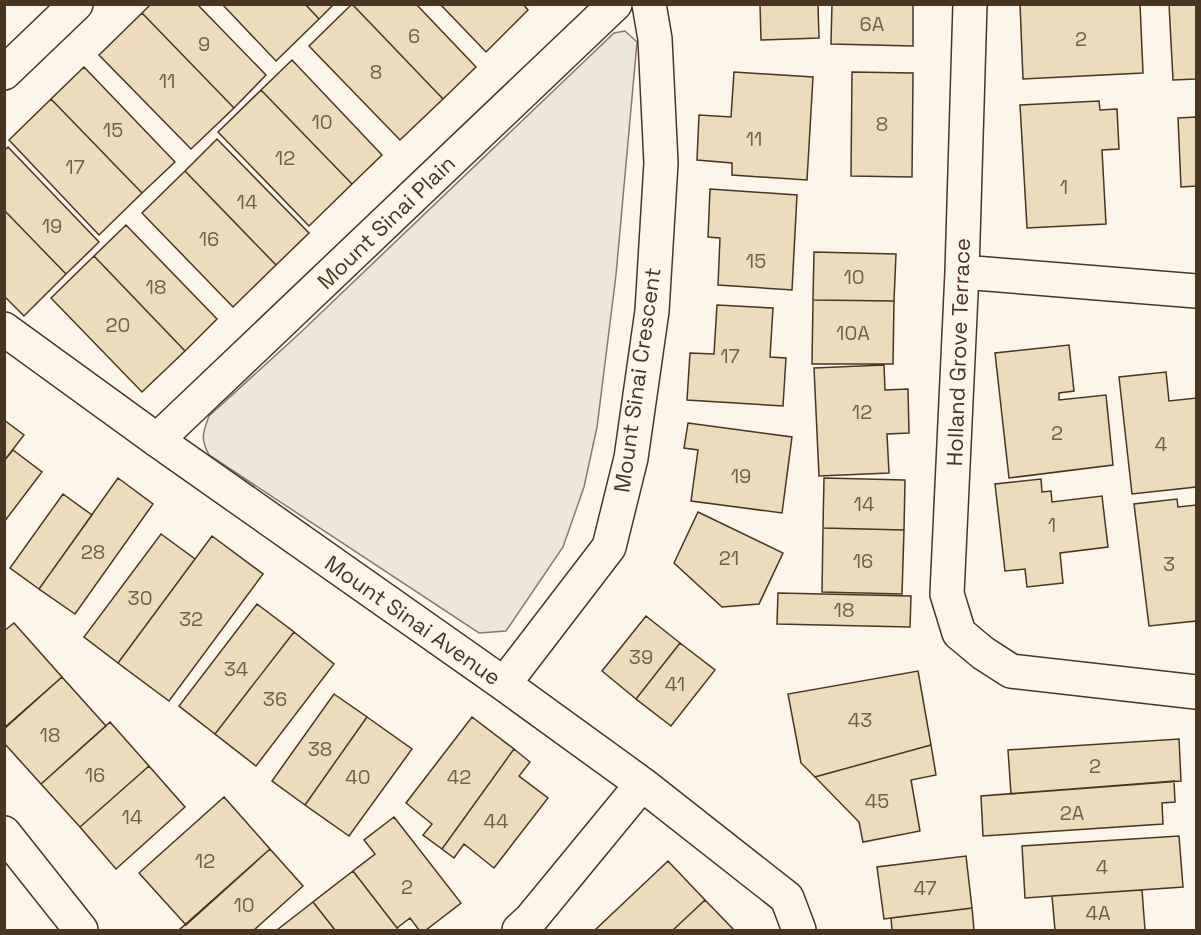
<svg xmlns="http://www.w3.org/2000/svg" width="1201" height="935" viewBox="0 0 1201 935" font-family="'Space Grotesk',sans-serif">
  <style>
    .green { fill: #ede6d9; stroke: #887966; stroke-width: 1.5 }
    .building { fill: #ecdcbc; stroke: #4a3520; stroke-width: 1.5 }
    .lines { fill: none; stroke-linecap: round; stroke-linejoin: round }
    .minor-casing { stroke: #4a3520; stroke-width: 36 }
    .minor { stroke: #fbf6e9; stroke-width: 33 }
    .labels { text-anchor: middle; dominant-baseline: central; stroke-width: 4.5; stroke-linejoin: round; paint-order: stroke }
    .number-label { font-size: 20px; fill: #725f47 }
    .street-label { font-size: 22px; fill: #4a3520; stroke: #fbf6e9 }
  </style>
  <rect width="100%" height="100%" fill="#fbf6e9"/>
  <path class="green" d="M625 31 637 42 616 275 597 427 584 487 563 547 506 631 479 633 209 455C200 438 203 433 209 416L300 333 614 33Z"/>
  <path class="building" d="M151 4H197L266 75 234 108 142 13Z
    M222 4H305L319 19 276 61Z
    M305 4H334L319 19Z
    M352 4H416L476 67 443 99Z
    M352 4 443 99 400 140 309 46Z
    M440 4H523L528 10 486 52Z
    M760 4H818L819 38 761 40Z
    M832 4H913V46L831 44Z
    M1020 4H1140L1143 73 1023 79Z
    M1169 4H1196V79L1173 80Z
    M142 13 234 108 191 149 99 55Z
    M292 60 382 155 352 184 261 90Z
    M84 67 175 162 142 193 51 99Z
    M734 72 813 77 807 180 732 175V163L697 160 699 115 731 117Z
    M852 72 913 73 912 177 851 176Z
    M261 90 352 184 309 226 218 132Z
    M51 99 142 193 99 235 9 140Z
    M1099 101 1100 110 1117 109 1119 149 1102 150 1106 224 1027 228 1020 105Z
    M1196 117V186L1181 187 1178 118Z
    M217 139 309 233 276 265 185 171Z
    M8 147 99 242 66 274 4 210V151Z
    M185 171 276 265 233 307 142 213Z
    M710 189 797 195 792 290 718 285 720 238 708 237Z
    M4 210 66 274 24 316 4 296Z
    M126 225 217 319 185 351 94 256Z
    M814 252 896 254 894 301 813 300Z
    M94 256 185 351 142 392 51 298Z
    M813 300 894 301 893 364H812Z
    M717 305 773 308 770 357 786 358 783 406 687 400 690 353 714 354Z
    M1069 345 1074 391 1059 393V400L1106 395 1113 465 1009 478 995 353Z
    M884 365 885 390 908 389 909 433 887 434 889 473 819 476 814 368Z
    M1166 372 1169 401 1196 398V487L1132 494 1119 377Z
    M4 420 24 435 4 461Z
    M688 423 792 437 782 513 691 501 698 450 684 448Z
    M13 450 42 472 4 522V461Z
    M118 478 153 504 75 614 39 589Z
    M824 478 905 480 904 530 823 528Z
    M1041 479 1042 492 1051 491 1052 502 1102 496 1108 547 1060 553 1063 583 1027 587 1025 569 1005 571 995 484Z
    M63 494 92 515 39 589 10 568Z
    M1177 499 1178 507 1196 505V621L1149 626 1134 504Z
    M698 512 783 553 759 604 722 607 674 563Z
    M823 528 904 530 902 594 822 592Z
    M161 534 195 559 118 663 84 637Z
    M212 536 263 574 169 701 118 663Z
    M778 593 911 596 910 627 777 624Z
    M257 604 294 632 215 734 179 706Z
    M646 616 680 643 636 699 602 671Z
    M14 623 62 677 5 728 4 631Z
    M294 632 334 664 256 766 215 734Z
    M680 643 715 670 671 726 636 699Z
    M918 671 931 745 815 777 801 763 788 694Z
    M62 677 106 726 41 784 4 743V728Z
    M334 694 367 717 305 805 272 781Z
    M367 717 412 749 349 836 305 805Z
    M472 717 514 749 442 849 423 835 432 824 406 803Z
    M110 722 149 766 80 827 41 784Z
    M1179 739 1181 781 1011 794 1008 750Z
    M931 745 936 775 911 780 920 831 863 842 859 822 815 777Z
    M514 749 530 762 519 776 548 798 494 868 464 844 454 858 442 849Z
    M149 766 185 807 116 869 80 827Z
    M1174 781 1175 802 1162 803 1163 824 983 836 981 796Z
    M224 797 270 849 186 925 139 873Z
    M394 817 461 903 426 930H419L410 918 397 928 353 871 375 854 364 840Z
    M1179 836 1183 887 1025 898 1022 846Z
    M270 849 303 886 254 930H179Z
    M966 856 972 908 884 919 877 867Z
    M668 861 705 900 673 930H595Z
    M353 871 397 928 398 930H335L313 902Z
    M1142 890 1145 930H1055L1052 896Z
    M705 900 734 930H673Z
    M313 902 335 930H277Z
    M972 908 974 930H892L891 918Z"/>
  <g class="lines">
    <g class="minor-casing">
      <path id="minor" d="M970 4 962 272 947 594 959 633 983 653 1011 671 1196 692
        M4 73 76 4
        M962 272 1196 291
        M4 329 157 440 504 684 642 784 787 898 799 930
        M157 440 615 4
        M504 684 609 547 631 458 652 311 661 163 655 39 649 4
        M4 833 81 930
        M519 930 531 919 642 784"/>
    </g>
    <use href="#minor" class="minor"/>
  </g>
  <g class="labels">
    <g class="number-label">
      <text x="872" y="24">6A</text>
      <text x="414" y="36">6</text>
      <text x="1081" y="39">2</text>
      <text x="204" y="44">9</text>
      <text x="376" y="72">8</text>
      <text x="167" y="81">11</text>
      <text x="322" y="122">10</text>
      <text x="882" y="124">8</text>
      <text x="113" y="130">15</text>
      <text x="754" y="139">11</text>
      <text x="285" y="158">12</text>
      <text x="75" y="167">17</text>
      <text x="1064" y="187">1</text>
      <text x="247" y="202">14</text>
      <text x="52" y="226">19</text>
      <text x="209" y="239">16</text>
      <text x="756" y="261">15</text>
      <text x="854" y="277">10</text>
      <text x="156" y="287">18</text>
      <text x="118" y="325">20</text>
      <text x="853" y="333">10A</text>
      <text x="730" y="356">17</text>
      <text x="862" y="412">12</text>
      <text x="1057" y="433">2</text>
      <text x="1161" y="444">4</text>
      <text x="741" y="476">19</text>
      <text x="864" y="504">14</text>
      <text x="1052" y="525">1</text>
      <text x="93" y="552">28</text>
      <text x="729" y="558">21</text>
      <text x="863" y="561">16</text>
      <text x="1169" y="564">3</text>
      <text x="140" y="598">30</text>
      <text x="844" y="610">18</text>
      <text x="191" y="619">32</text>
      <text x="641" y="657">39</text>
      <text x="236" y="669">34</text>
      <text x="675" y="684">41</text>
      <text x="275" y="699">36</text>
      <text x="860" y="720">43</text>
      <text x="50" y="735">18</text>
      <text x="320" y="749">38</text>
      <text x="1095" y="766">2</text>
      <text x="95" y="775">16</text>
      <text x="358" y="777">40</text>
      <text x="459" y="777">42</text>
      <text x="877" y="801">45</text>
      <text x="1072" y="813">2A</text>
      <text x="132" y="817">14</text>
      <text x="496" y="821">44</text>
      <text x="205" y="861">12</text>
      <text x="1102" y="867">4</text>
      <text x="407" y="887">2</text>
      <text x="925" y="888">47</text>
      <text x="244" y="905">10</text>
      <text x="1098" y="913">4A</text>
    </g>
    <g class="street-label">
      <text transform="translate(386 222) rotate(-44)">Mount Sinai Plain</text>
      <text transform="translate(958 352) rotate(-88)">Holland Grove Terrace</text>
      <text transform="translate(637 380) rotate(-82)">Mount Sinai Crescent</text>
      <text transform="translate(413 620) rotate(35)">Mount Sinai Avenue</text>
    </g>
  </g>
  <rect width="1201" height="935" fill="none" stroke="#4a3520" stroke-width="12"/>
</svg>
